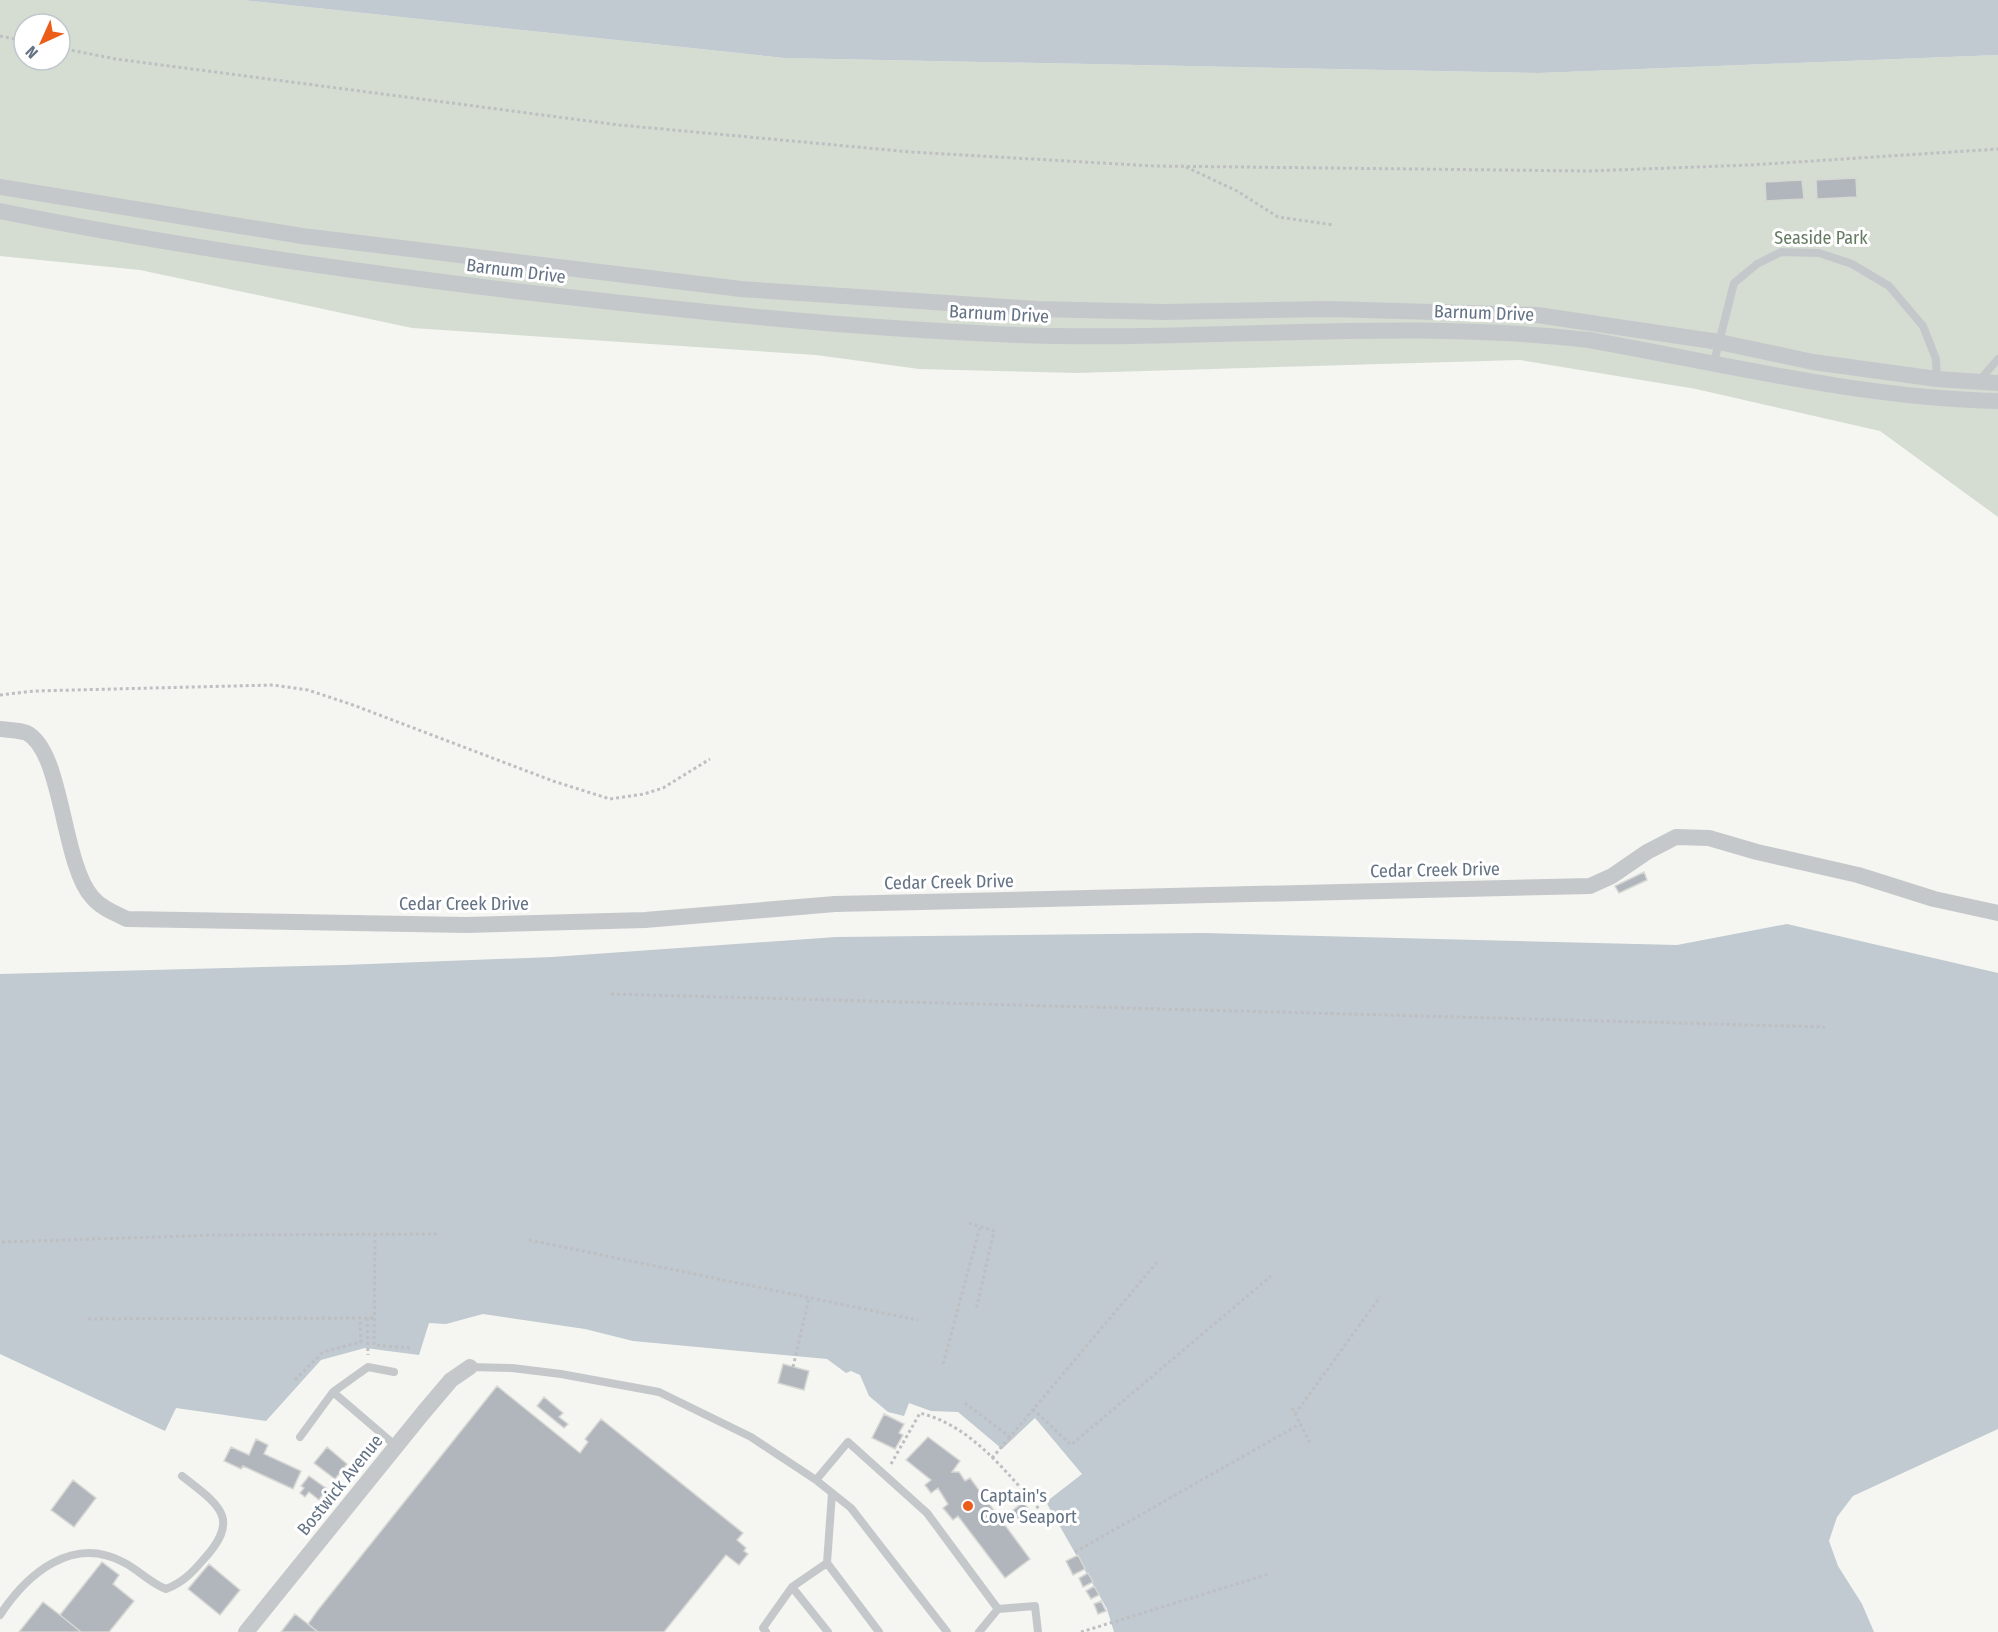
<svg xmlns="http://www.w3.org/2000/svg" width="1998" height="1632" viewBox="0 0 1998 1632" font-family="'Fira Sans Condensed',sans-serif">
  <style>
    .green { fill: #d5ddd2; fill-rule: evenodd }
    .water { fill: #c0cad0 }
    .building { fill: #b0b6bc; stroke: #d7d7d4; stroke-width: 1.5 }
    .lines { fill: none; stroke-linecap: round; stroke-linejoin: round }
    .path { stroke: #bebfc2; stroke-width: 3; stroke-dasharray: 3 3; stroke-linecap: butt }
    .lane { stroke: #c5c8cb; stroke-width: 8 }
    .street { stroke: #c5c8cb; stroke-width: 16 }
    .poi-dot { fill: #ed5d1a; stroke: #fff; stroke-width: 2 }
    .labels { text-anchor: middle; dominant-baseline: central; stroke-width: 6; stroke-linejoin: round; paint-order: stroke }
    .park-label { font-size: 18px; fill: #657b62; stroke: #fff }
    .street-label { font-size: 18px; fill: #637284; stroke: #fff }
    .poi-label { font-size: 18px; fill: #637284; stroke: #fff; text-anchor: start }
  </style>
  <rect width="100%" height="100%" fill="#f5f6f1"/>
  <path class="green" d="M0 0H242L784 58 1539 73 1998 55V517L1880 431 1696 389 1520 360 1077 373 919 369 816 355 412 328 140 270 0 256ZM24 24H60V60H24Z"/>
  <path class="water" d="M242 0H1998V55L1539 73 784 58Z
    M1787 924 1998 973V1429L1853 1496 1837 1517 1829 1541 1838 1566 1862 1604 1874 1632H1114L1107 1609 1046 1502 1082 1474 1035 1418 1002 1449 958 1412 931 1411 909 1403 904 1416 888 1412 869 1396 860 1375 851 1371 846 1373 827 1359 633 1341 585 1329 483 1314 446 1324 429 1323 419 1355 365 1348 321 1360 266 1421 176 1408 165 1431 0 1354V974L344 965 552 957 836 937 1203 933 1677 945Z"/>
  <path class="building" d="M1856 178 1857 197 1817 199 1816 180Z
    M1802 180 1804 199 1766 201 1765 182Z
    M1644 872 1647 880 1619 893 1615 886Z
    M783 1364 809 1371 804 1390 778 1383Z
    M497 1386 580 1453 588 1442 585 1439 601 1419 743 1533 737 1540 746 1548 744 1551 748 1554 739 1565 726 1555 664 1632H318L308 1624 318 1610Z
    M544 1397 563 1413 559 1417 568 1424 564 1428 537 1406Z
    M884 1414 904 1424 899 1433 903 1435 895 1449 872 1438Z
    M928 1437 960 1461 952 1472H959L965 1481 970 1478 1030 1559 1005 1578 958 1516 953 1520 943 1508 948 1504 938 1488 931 1493 925 1485 931 1480 906 1460Z
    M256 1439 268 1445 264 1454 301 1471 293 1489 243 1466 241 1469 224 1461 231 1447 249 1455Z
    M327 1447 347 1464 335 1479 314 1463Z
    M309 1476 327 1489 319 1500 309 1492 305 1497 300 1493 304 1488 301 1486Z
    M73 1480 96 1498 74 1527 51 1510Z
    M1023 1502 1034 1516 1022 1525 1012 1511Z
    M1078 1555 1085 1569 1073 1575 1066 1561Z
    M102 1562 119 1575 113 1584 134 1601 109 1632H81L60 1615Z
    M209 1564 240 1590 220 1615 188 1589Z
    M1088 1573 1093 1582 1083 1587 1079 1578Z
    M1094 1586 1099 1595 1091 1599 1086 1591Z
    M1101 1601 1106 1611 1098 1614 1094 1604Z
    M43 1602 60 1615 81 1632H19Z
    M295 1614 308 1624 318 1632H281Z"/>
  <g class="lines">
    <path class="path" d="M0 36 24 41
      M60 48 116 59 619 125 911 152 1154 166 1588 171 1750 165 1998 149
      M1186 167 1237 191 1278 217 1334 225
      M0 695 34 691 273 685 308 690 353 705 553 781 610 799 644 794 663 788 710 759
      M611 994 1825 1027
      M969 1223 994 1231 976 1310
      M375 1234 374 1345 412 1348
      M529 1240 918 1320
      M2 1242 218 1235 439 1234
      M367 1318 368 1355
      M88 1319 374 1318
      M943 1364 980 1227
      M793 1367 809 1298
      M295 1380 323 1352 361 1342 360 1318
      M965 1403 1010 1437 1158 1261
      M1292 1408 1310 1443
      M1033 1409 1071 1445 1271 1276
      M1295 1414 1380 1297
      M992 1458 1010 1437
      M891 1464 920 1413C972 1426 1006 1472 1040 1510
      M1075 1552 1300 1424
      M1081 1632 1269 1574"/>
    <path class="lane" d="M1714 362 1734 283 1757 264 1781 252 1819 253 1852 264 1889 286 1923 326 1936 359 1937 380
      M1979 381 1998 359
      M470 1367 512 1368 561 1374 659 1392 751 1437 816 1480 848 1442 927 1513 998 1609 1035 1606 1038 1632
      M333 1392 396 1446
      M300 1437 333 1392 368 1367 394 1372
      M816 1480 851 1508 947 1632
      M827 1563 832 1493
      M792 1587 828 1632
      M0 1615C27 1574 72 1535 123 1562 139 1570 150 1583 166 1589 182 1583 192 1573 203 1560 242 1518 219 1505 182 1476
      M766 1632 763 1628 792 1587 827 1563 879 1632
      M979 1632 998 1609"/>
    <path class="street" d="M0 187 302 236 741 289 1037 309 1163 312 1330 309 1537 315 1719 342 1813 362 1937 379 1998 383
      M0 211C173 246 348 271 524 292 680 310 838 327 995 334 1193 344 1391 317 1589 340 1724 364 1861 398 1998 401
      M0 729C8 730 20 730 27 733 63 752 62 863 92 897 101 908 115 913 127 919L467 925 645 920 835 904 1590 886 1612 876 1647 852 1676 837 1709 838 1757 852 1858 875 1934 899 1998 913
      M246 1632 423 1413 451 1380 470 1367"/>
  </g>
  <circle class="poi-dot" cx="968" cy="1506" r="6"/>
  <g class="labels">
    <g class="park-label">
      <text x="1821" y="238">Seaside Park</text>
    </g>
    <g class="street-label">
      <text transform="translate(516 271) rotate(7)">Barnum Drive</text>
      <text transform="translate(1484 313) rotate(2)">Barnum Drive</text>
      <text transform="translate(999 314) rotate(3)">Barnum Drive</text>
      <text transform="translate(1435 870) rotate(-1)">Cedar Creek Drive</text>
      <text transform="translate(949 882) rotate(-1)">Cedar Creek Drive</text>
      <text x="464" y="904">Cedar Creek Drive</text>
      <text transform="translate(340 1485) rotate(-51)">Bostwick Avenue</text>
    </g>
    <g class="poi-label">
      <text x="980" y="1496">Captain's<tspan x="980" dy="21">Cove Seaport</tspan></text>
    </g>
  </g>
  <g transform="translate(42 42) rotate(225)"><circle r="28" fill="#ffffff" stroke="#c1c7ce" stroke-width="1.5"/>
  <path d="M0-4.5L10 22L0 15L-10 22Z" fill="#ed5d1a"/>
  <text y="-9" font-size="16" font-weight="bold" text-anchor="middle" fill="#637284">N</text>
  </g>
</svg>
